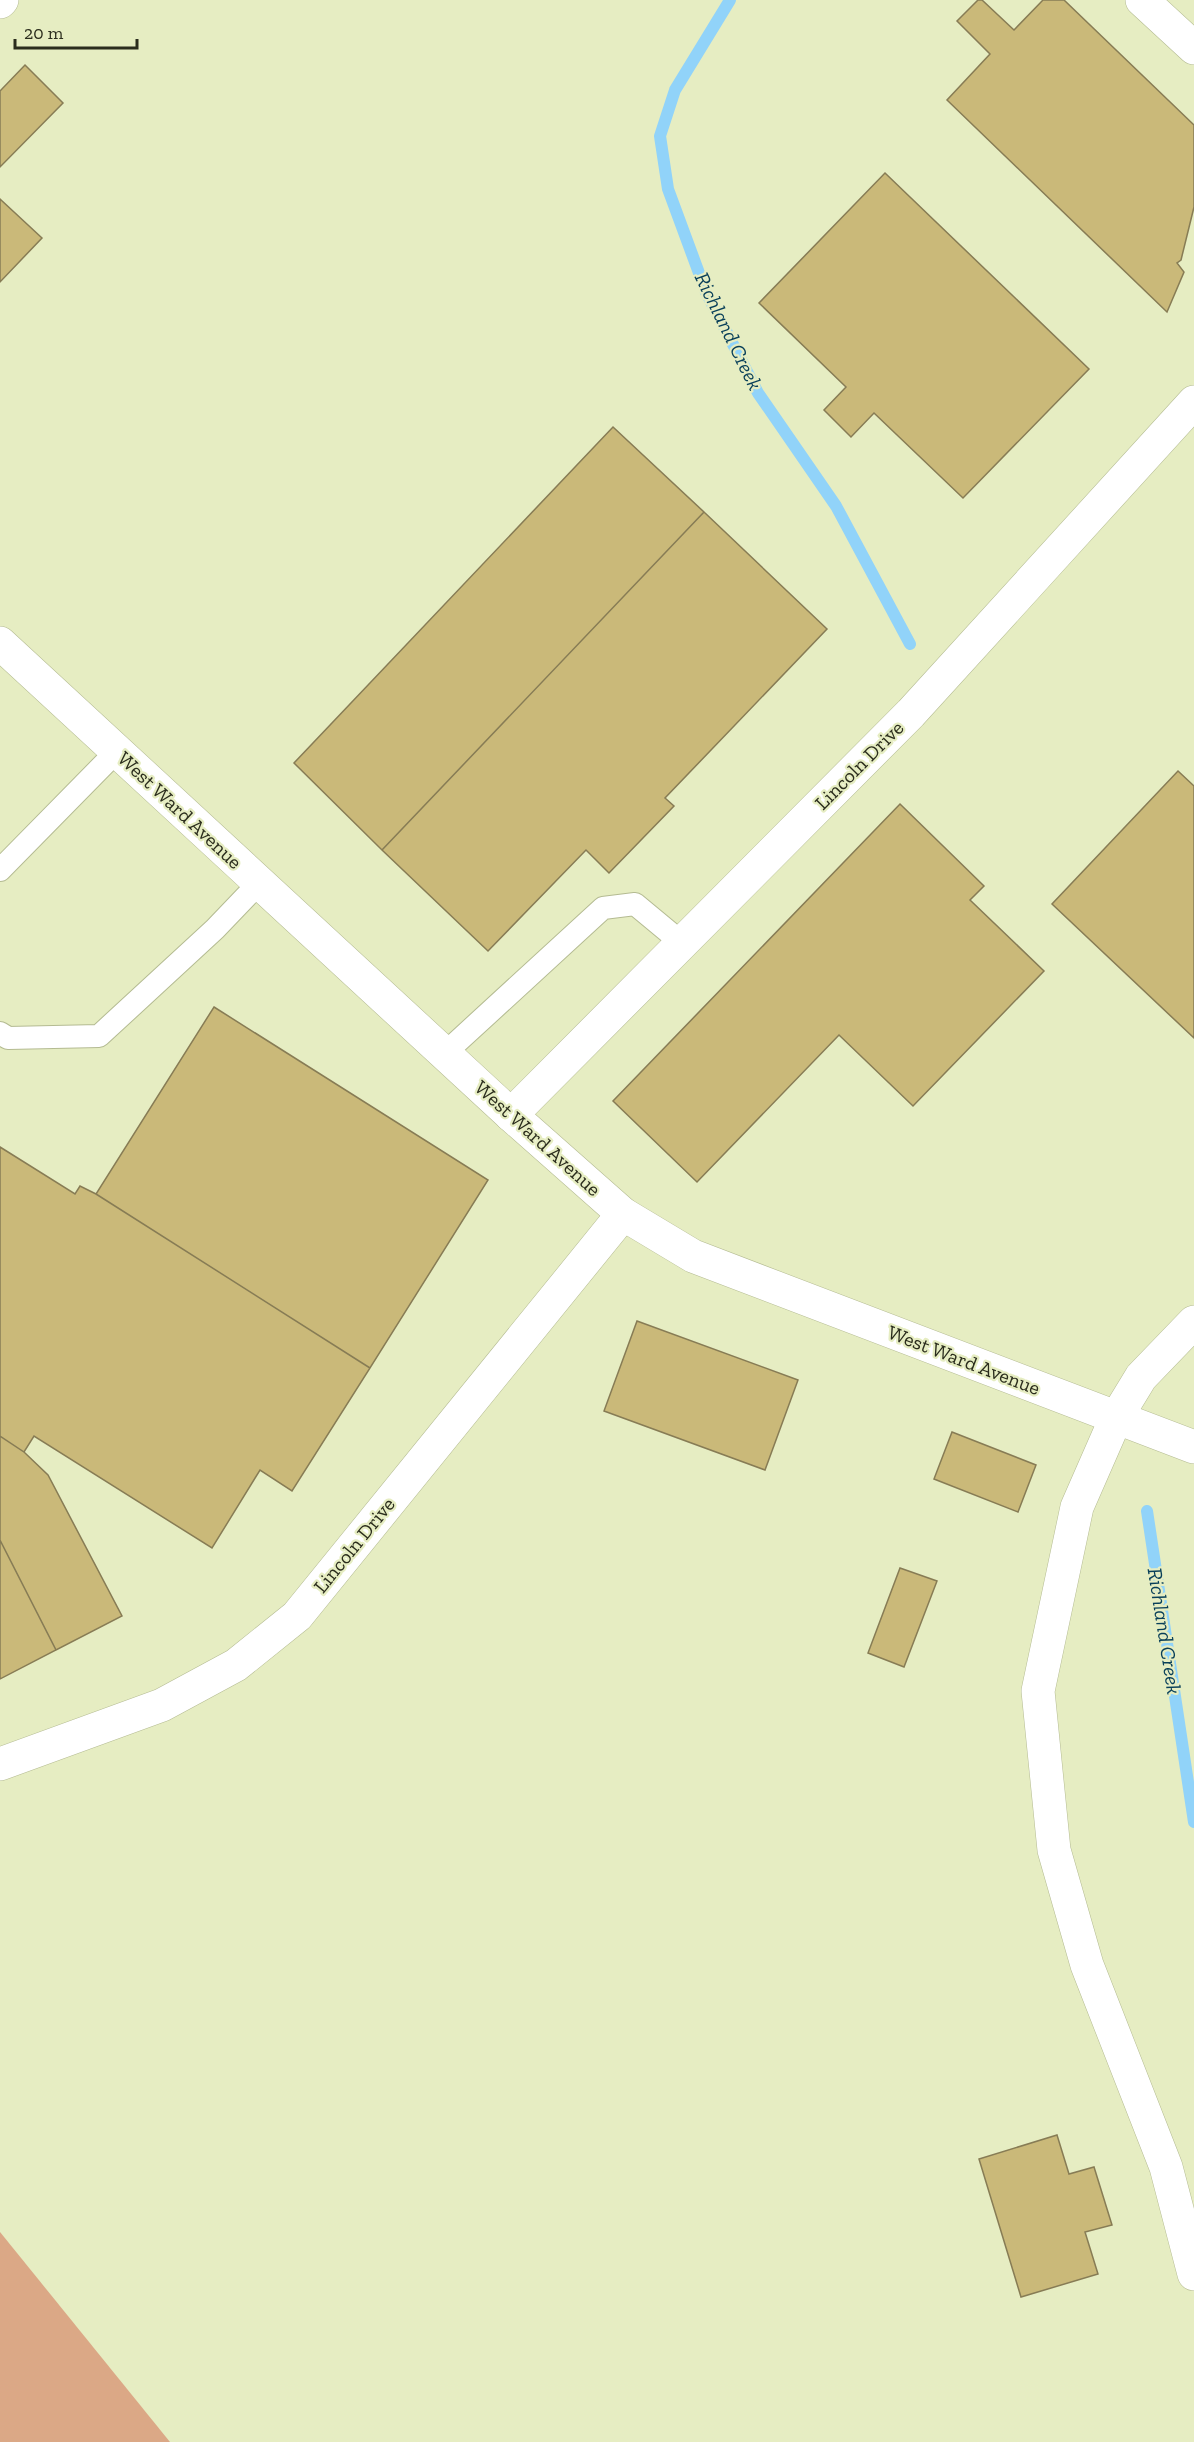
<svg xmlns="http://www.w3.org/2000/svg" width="1194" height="2442" viewBox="0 0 1194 2442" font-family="'Zilla Slab',serif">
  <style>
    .green { fill: #dba886 }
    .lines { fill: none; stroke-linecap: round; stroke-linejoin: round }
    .stream { stroke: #91d3f9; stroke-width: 12 }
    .building { fill: #cab979; stroke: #877c55; stroke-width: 1.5 }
    .service-casing { stroke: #b4bb92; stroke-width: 24 }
    .minor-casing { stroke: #b4bb92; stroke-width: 34 }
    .tertiary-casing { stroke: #b4bb92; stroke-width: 34 }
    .service { stroke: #fff; stroke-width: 22 }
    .minor { stroke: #fff; stroke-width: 33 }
    .tertiary { stroke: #fff; stroke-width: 33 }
    .labels { text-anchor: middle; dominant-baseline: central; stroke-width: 4.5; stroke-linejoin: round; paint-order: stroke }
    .street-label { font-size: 20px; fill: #2b2d1d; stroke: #e6edc2 }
    .water-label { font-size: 21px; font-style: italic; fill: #083f59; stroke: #e6edc2 }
  </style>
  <rect width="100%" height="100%" fill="#e6edc2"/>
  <path class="green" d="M0 2232 170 2442H0Z"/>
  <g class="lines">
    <path class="stream" d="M730 0 675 90 660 136 668 189 706 292 758 393 836 506 910 644
      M1147 1511 1194 1822"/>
  </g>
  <path class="building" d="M978 0H982L1014 30 1043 0H1064L1194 125V207L1181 260 1177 263 1184 272 1167 312 947 100 990 54 957 21Z
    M25 65 63 103 0 167V91Z
    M885 173 1089 369 963 498 874 413 851 437 824 410 846 387 759 303Z
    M0 199 42 238 0 282Z
    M613 427 704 512 382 850 294 763Z
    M704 512 827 629 665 798 674 806 609 873 586 850 488 951 382 850Z
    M1178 771 1194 786V1038L1052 904Z
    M900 804 984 886 970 900 1044 971 913 1106 839 1035 697 1182 613 1101Z
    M214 1007 488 1180 370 1368 96 1194Z
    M0 1147 75 1194 80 1186 96 1194 370 1368 292 1491 260 1470 212 1548 34 1436 24 1452 0 1436Z
    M637 1321 798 1380 765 1470 604 1411Z
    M952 1432 1036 1465 1018 1512 934 1479Z
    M0 1436 24 1452 48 1475 122 1616 56 1650 0 1540Z
    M0 1540 56 1650 0 1679Z
    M900 1568 937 1581 904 1667 868 1653Z
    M1057 2135 1069 2174 1094 2167 1112 2225 1085 2232 1098 2274 1021 2297 979 2159Z"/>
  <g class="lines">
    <g class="service-casing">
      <path id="service" d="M0 870 117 751
        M0 1033 8 1038 99 1036 215 929 259 883
        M444 1054 603 908 635 904 682 943"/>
    </g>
    <g class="minor-casing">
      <path id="minor" d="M1142 0 1194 48
        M0 2 2 0
        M511 1115 911 713 1194 402
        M1194 1322 1141 1377 1116 1418 1077 1507 1038 1691 1054 1850 1087 1965 1166 2167 1194 2274
        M0 1764 162 1705 236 1665 297 1616 623 1214"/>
    </g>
    <g class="tertiary-casing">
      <path id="tertiary" d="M0 643 511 1115 623 1214 693 1256 1194 1447"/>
    </g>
    <use href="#service" class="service"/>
    <use href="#minor" class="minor"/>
    <use href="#tertiary" class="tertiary"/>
  </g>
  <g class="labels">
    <g class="street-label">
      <text transform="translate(859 765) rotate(-45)">Lincoln Drive</text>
      <text transform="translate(180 810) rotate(43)">West Ward Avenue</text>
      <text transform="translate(538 1138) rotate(42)">West Ward Avenue</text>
      <text transform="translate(964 1360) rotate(21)">West Ward Avenue</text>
      <text transform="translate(354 1545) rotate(-51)">Lincoln Drive</text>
    </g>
    <g class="water-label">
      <text transform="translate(729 331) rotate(64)">Richland Creek</text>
      <text transform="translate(1165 1631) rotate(81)">Richland Creek</text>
    </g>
  </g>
  <path d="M15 39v9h122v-9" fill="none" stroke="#2b2d1d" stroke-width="3"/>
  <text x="24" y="39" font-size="18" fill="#2b2d1d" stroke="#e6edc2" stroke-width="4.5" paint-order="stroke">20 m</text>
</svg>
